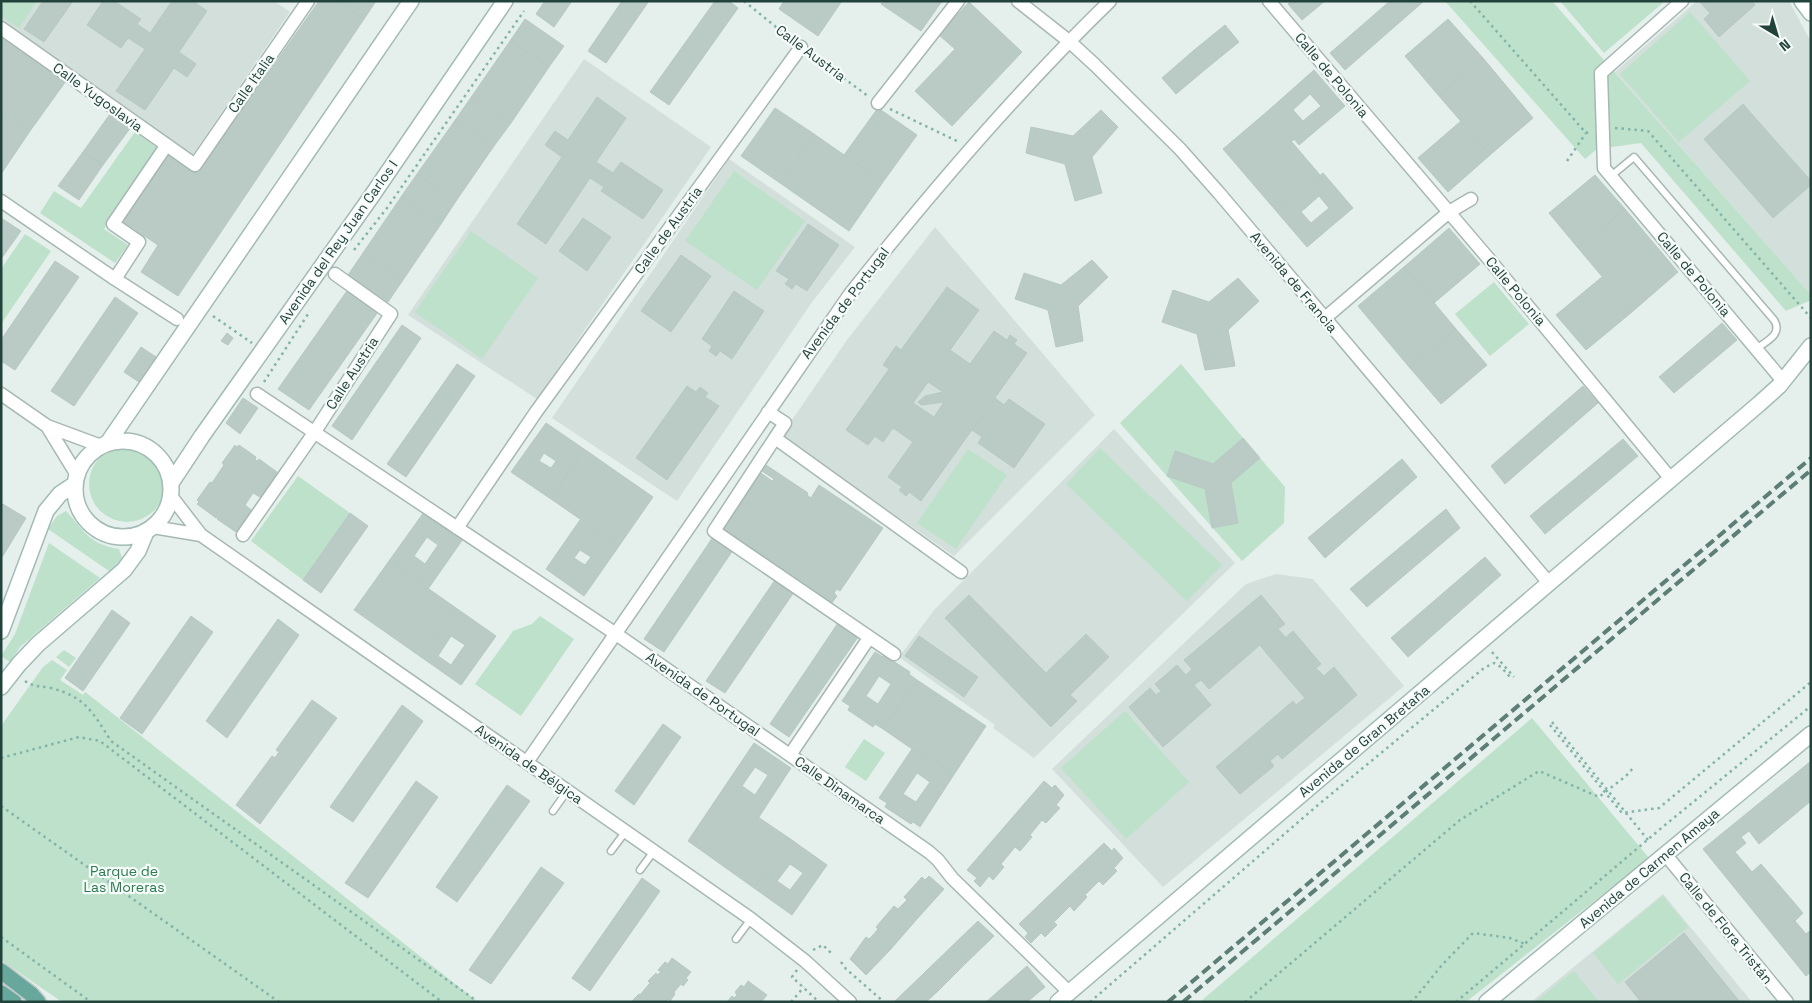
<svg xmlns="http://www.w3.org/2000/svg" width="1812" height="1003" viewBox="0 0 1812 1003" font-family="'Space Grotesk',sans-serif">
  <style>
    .built { fill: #d3dfda }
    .green { fill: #bde1ca }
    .building { fill: #bacac4; stroke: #b7c9c3; fill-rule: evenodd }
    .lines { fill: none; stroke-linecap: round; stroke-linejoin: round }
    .lane-casing { stroke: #a7b8b3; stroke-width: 9 }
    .street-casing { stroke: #a7b8b3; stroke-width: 15 }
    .secondary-casing { stroke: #a2bbb5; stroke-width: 18 }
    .primary-casing { stroke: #c1cac8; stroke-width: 18 }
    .path { stroke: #83b4a9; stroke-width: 2.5; stroke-dasharray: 2.5 4; stroke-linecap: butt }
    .lane { stroke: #fff; stroke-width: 6 }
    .street { stroke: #fff; stroke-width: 12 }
    .secondary { stroke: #fff; stroke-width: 15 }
    .primary { stroke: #67a79c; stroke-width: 15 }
    .rail { stroke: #5d7d77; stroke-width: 4; stroke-dasharray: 10 5; stroke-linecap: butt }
    .labels { text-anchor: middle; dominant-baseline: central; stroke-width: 4.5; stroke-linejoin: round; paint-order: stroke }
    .street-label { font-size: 14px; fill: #22423c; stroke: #f6fbf9 }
    .park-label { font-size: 14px; fill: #2a7c51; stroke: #f6fbf9 }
  </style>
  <rect width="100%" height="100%" fill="#e5efeb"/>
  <path class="built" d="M1 1H274L290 12 191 157 1 27Z
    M1697 1H1789L1811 42V295L1615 72Z
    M584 59 711 147 537 399 408 315Z
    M729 159 855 247 812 302 677 501 552 418Z
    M935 227 1095 415 954 556 781 436 847 340Z
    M1114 429 1235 563 1034 758 993 728 995 725 899 657 935 609Z
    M1276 574 1313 579 1404 686 1163 887 1052 769 1246 584Z
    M1663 894 1752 1002H1531Z"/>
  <path class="green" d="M1 1H37L19 28 1 16Z
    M1445 1H1552L1811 295V300L1786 311 1641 143 1597 149 1585 159Z
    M1560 1H1665L1604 53Z
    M1690 12 1750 81 1679 142 1620 74Z
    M135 132 159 149 104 229 128 245 115 263 40 213 54 191 81 208Z
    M734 171 805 221 757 290 685 241Z
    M471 231 538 278 482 359 415 312Z
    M25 234 51 251 1 324V269Z
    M1494 282 1529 324 1490 356 1455 314Z
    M1181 364 1243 438 1213 464 1175 451 1167 476 1205 489 1213 528 1238 522 1231 483 1260 458 1285 487 1284 523 1242 561 1120 423Z
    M89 484a38 38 0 1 1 76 0a38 38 0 1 1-76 0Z
    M1100 448 1222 565 1187 601 1066 484Z
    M968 449 1007 475 956 549 917 523Z
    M298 476 350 513 303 580 251 541Z
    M66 511C85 531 88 544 119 549L122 558 112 573 48 529 57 516Z
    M49 543 100 578 20 647 10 662 1 656 15 634Z
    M540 616 574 639 521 716 475 684 513 631 532 624Z
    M64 650 76 658 69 667 56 657Z
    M52 660 67 670 60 680 83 695 85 692 93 698 478 1002H62L1 960V726L43 667Z
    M1125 711 1189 782 1126 839 1061 768Z
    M1532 718 1649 858 1466 1002H1200Z
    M864 739 885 753 866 781 845 767Z
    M1663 896 1688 927 1618 984 1593 953Z
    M1574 971 1599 1002H1535Z"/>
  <path class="building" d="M43 1H73L44 42 24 29Z
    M103 1H114L141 19 137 24 150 33 172 1H193L207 11 179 52 196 64 187 77 174 68 145 110 116 91 145 49 128 38 121 48 87 25Z
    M319 1H338L364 19 178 296 141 272 158 245 122 221 168 152 198 172Z
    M338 1H376L364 19Z
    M545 1H572L554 27 536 14Z
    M622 1H649L606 63 588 51Z
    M715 1H729L738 8 669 105 650 92Z
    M784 1H842L818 36 779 9Z
    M883 1H942L921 31 881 4Z
    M1291 1H1325L1302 20 1288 4Z
    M1390 1H1424L1345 70 1330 53Z
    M1699 1H1752L1755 5 1719 37 1704 19 1710 13Z
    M969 2 1022 52 952 126 915 91 955 49 939 35Z
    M525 19 564 46 549 67 510 41Z
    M1448 19 1483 58 1439 96 1405 56Z
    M1225 25 1239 42 1207 68 1193 51Z
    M1 35 66 81 30 131 1 112Z
    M510 41 549 67 511 123 472 96Z
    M1193 51 1207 68 1176 94 1162 78Z
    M1483 58 1533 118 1490 155 1439 96Z
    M1314 70 1345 106 1299 145 1269 110ZM1310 94 1321 106 1303 121 1293 110Z
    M472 96 511 123 494 146 456 119Z
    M597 97 626 118 596 162 613 173 621 162 663 190 643 219 601 191 604 187 590 178 546 244 517 224 562 157 545 145 555 131 568 140Z
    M1743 104 1811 181V185L1773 218 1704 139Z
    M775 108 814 134 780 183 741 156Z
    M878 108 917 135 883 182 844 155Z
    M1101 110 1118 127 1092 157 1102 193 1075 201 1065 164 1026 153 1031 127 1073 136Z
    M1269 110 1294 140 1291 141 1320 175 1277 212 1223 149Z
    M1 112 30 131 1 174Z
    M110 114 131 127 103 165 83 152Z
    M456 119 494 146 456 201 417 174Z
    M1461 121 1490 155 1448 192 1418 158Z
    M814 134 883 182 849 231 780 183Z
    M83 152 103 165 79 200 58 186Z
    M1323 173 1353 208 1307 247 1277 212ZM1319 196 1329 208 1311 223 1301 212Z
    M417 174 456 201 441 224 401 197Z
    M1595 175 1625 209 1578 248 1549 213Z
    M401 197 441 224 403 280 363 253Z
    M1625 209 1678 272 1632 312 1578 248Z
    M1 218 21 231 1 259Z
    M583 218 611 237 587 271 559 251Z
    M808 224 839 245 807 291 796 284 792 289 785 284 789 279 776 271Z
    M1449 228 1480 264 1434 303 1404 267Z
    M363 253 403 280 388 302 348 275Z
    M681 255 711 276 671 332 641 311Z
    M1092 260 1108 277 1078 306 1083 341 1056 347 1048 310 1015 299 1024 273 1061 285Z
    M55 261 79 277 15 370 1 361V340Z
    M1404 267 1456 329 1410 368 1358 306Z
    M1602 277 1632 312 1586 350 1556 315Z
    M1238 278 1259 301 1228 330 1235 366 1205 370 1197 334 1162 322 1173 290 1209 302Z
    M947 287 979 310 950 350 970 364 994 331 1007 340 1010 335 1017 340 1014 344 1027 353 921 501 909 492 906 496 899 490 902 487 888 477 913 442 893 428 883 442 875 436 868 445 846 430 889 369 883 365 896 346 901 350ZM928 382 943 392 925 396 918 402 921 405 944 402 934 417 913 403Z
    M349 288 380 309 309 410 278 389Z
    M734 291 764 311 732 359 720 351 716 356 709 351 712 346 702 339Z
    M115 297 138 313 74 406 51 391Z
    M1722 323 1737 340 1674 393 1659 377Z
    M402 325 421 338 352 440 332 426Z
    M1456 329 1487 365 1441 404 1410 368Z
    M227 333 233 338 228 345 221 341Z
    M141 347 156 357 139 382 124 372Z
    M457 364 475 376 406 477 387 464Z
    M687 386 696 392 700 387 708 393 705 397 719 406 667 480 636 458Z
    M1583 386 1598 403 1505 484 1491 466Z
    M243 398 258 408 240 434 226 423Z
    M995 398 1004 405 1009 399 1045 424 1014 468 978 443 982 437 972 430Z
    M546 423 584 449 551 499 511 472ZM544 453 556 461 551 468 539 461Z
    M1243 438 1260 458 1231 483 1238 523 1212 528 1205 489 1167 476 1175 451 1213 464Z
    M1623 439 1638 456 1545 534 1530 516Z
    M235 445 237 447 239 445 256 457 255 459 257 461 259 459 277 472 276 474 278 475 265 494 263 493 260 497 253 493 245 505 254 512 240 532 237 530 236 532 217 519 218 517 217 516 216 518 197 504 199 502 197 500 210 482 212 483 224 465 222 463Z
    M584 449 653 497 619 546 551 499Z
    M1402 459 1417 477 1325 558 1308 538Z
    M766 465 808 493 807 495 811 498 819 485 883 528 840 591 837 589 834 593 837 596 831 604 719 528 758 471 772 481 774 479 762 471Z
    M1 503 26 518 1 559Z
    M1446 509 1460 528 1367 607 1350 589Z
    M424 512 463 539 428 589 389 561ZM427 537 438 545 425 564 414 556Z
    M350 513 368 526 321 593 303 580Z
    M580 520 619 546 584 596 546 569ZM580 550 591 557 585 565 574 558Z
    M713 537 733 550 664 652 644 639Z
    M1485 557 1501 575 1408 657 1391 638Z
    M389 561 456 608 421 657 354 610Z
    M775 580 794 592 725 693 706 681Z
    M969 595 1046 673 1086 634 1109 657 1070 695 1077 701 1051 727 945 618Z
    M1261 595 1285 624 1278 629 1286 638 1267 654 1260 645 1209 689 1184 660Z
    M456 608 496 636 461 685 421 657ZM451 636 465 645 451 665 438 656Z
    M112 610 130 623 83 691 65 678Z
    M191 616 213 632 142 734 120 718Z
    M278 619 299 635 227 738 206 721Z
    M838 623 858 637 789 737 770 724Z
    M1293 631 1321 664 1316 668 1324 676 1334 667 1357 695 1282 759 1278 754 1270 761 1274 766 1240 794 1216 767 1293 701 1296 705 1305 698 1267 654Z
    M919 636 978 677 964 697 905 656Z
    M875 652 883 657 884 655 910 672 909 674 917 680 883 729 875 724 873 727 848 710 850 706 842 701ZM879 676 891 684 878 704 866 696Z
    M1177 665 1186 675 1192 669 1201 680 1194 685 1211 705 1163 747 1129 707 1150 688 1156 695 1161 691 1155 684Z
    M917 680 986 726 953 776 947 772 948 769 923 752 921 755 883 729Z
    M312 700 337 718 260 824 236 805 272 756 275 758 279 752 276 750Z
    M402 705 423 721 353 822 330 807Z
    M663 724 681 737 634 805 615 791Z
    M754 743 791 768 759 817 721 792ZM755 767 768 775 755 795 742 786Z
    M912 749 921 755 923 752 948 769 947 772 953 776 920 827 913 822 911 824 885 807 887 803 879 798ZM917 773 930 782 916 802 903 794Z
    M1811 761V801L1759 844 1749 831 1741 837 1746 843 1735 852 1752 872 1761 864 1803 913 1795 921 1806 934 1811 930V972L1806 976 1703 849Z
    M416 781 438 797 368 898 345 883Z
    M1044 781 1052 788 1055 785 1064 795 1056 805 1060 808 1046 823 1042 820 1030 835 1032 837 1020 851 1015 847 1001 864 1004 867 993 880 989 876 980 887 974 881 977 878 967 870Z
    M507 785 530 801 457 902 436 887Z
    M721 792 789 838 754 888 688 841Z
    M789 838 827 865 792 915 754 888ZM790 864 803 873 790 890 777 881Z
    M1104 843 1112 851 1114 848 1123 858 1114 868 1117 871 1103 885 1099 881 1085 895 1087 897 1074 911 1070 906 1054 922 1057 925 1045 937 1041 933 1031 943 1025 937 1028 933 1019 924Z
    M541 867 564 883 491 984 469 970Z
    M929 876 944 889 917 919 902 905 907 900 904 897 922 877 925 880Z
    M642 878 660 891 590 991 572 978Z
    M902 905 917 919 890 950 873 935 878 929 876 927 894 906 898 909Z
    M978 921 994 936 966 963 951 947Z
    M1684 933 1740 1002H1641L1625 982Z
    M873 935 890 950 866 975 850 959 866 937 869 939Z
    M951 947 966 963 937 992 921 976Z
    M672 958 691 972 686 978 688 980 683 986 681 984 674 992 675 994 670 1001 668 999 665 1002 632 1001 639 994 640 995 650 983 648 981 656 973 657 975 661 972 658 970 665 962 668 964Z
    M1027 966 1045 987 1027 1002H986Z
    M921 976 937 992 926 1002H894Z
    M748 981 767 995 762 1001 763 1002H727L732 996 734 998 737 995 735 992 741 985 744 987Z"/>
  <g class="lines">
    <g class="lane-casing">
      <path id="lane" d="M1611 176 1634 157 1774 320C1783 334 1767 341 1756 349
        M553 811 568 790
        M611 851 626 831
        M640 870 654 851
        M736 939 751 919"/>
    </g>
    <g class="street-casing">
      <path id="street" d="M1018 1 1070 42 1095 65 1180 149 1219 193 1549 583
        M1269 1 1488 258 1671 479
        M1682 1 1601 73 1604 168 1783 381
        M1 28 195 165 308 1
        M878 103 958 1
        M1 201 115 279 177 319
        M115 279 139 242 113 224 166 146
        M1325 318 1449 212 1471 199
        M1 394 47 426 101 446
        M257 394 616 634 929 852 938 860 952 878 1069 992
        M768 412 785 423 775 438 961 572
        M47 426 77 475
        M775 438 714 531 894 654
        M171 496 201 535 751 919 805 961 850 1002
        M153 527 201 535
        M457 528 536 412 801 47
        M243 535 314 433 391 314 335 274
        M790 755 869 638
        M527 762 850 294C931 192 1016 92 1110 1
        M1665 854 1787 1002"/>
    </g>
    <g class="secondary-casing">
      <path id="secondary" d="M1802 1 1811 13
        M75 489a48 48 0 1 1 96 0a48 48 0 1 1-96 0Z
        M107 444 411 1
        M171 483 202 436 371 197 505 1
        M1 631 46 511 60 494 75 484
        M1 687 19 664 38 644 124 570 138 551 146 532
        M1058 1002 1759 404 1779 386 1811 346
        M1487 1002 1811 734"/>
    </g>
    <g class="primary-casing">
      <path id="primary" d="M1 971 31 994 38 1002
        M1 993 14 1002"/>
    </g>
    <path class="path" d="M744 1 792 40
      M1470 1 1586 133 1591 131
      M812 55 868 96
      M890 109 959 142
      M1615 128 1648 131 1811 318
      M1567 161 1586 133
      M354 250 387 208 524 11
      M213 316 252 343
      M264 382 310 311
      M1492 652 1514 677
      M25 681C33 687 41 686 51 688 86 697 93 713 111 741L478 1002
      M1552 722 1648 840
      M1550 725 1622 813 1659 808 1811 682
      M1 758 79 737 100 741 442 1002
      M1 806 279 1002
      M1 937 91 1002
      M813 950 823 945 831 953
      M841 962 846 969 884 1002
      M797 970 792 977 819 1002
      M791 1002 804 987
      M1090 1002 1318 805 1484 668 1494 663 1501 667 1511 678
      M1245 1002 1460 820 1539 771 1599 797 1626 776 1634 767
      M1410 1002 1416 997 1442 965 1473 933 1510 938 1525 944
      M1456 1002 1665 825 1811 706"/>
    <use href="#lane" class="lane"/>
    <use href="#street" class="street"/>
    <use href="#secondary" class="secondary"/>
    <use href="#primary" class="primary"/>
    <path class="rail" d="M1168 1002 1811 458
      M1183 1002 1811 470"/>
  </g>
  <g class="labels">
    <g class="street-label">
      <text transform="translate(811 53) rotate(37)">Calle Austria</text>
      <text transform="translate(1332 75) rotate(50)">Calle de Polonia</text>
      <text transform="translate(251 83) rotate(-55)">Calle Italia</text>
      <text transform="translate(98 97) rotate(36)">Calle Yugoslavia</text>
      <text transform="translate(668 230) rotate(-54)">Calle de Austria</text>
      <text transform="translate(338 242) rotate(-55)">Avenida del Rey Juan Carlos I</text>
      <text transform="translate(1694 274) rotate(50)">Calle de Polonia</text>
      <text transform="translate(1294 282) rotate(50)">Avenida de Francia</text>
      <text transform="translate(1516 291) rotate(50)">Calle Polonia</text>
      <text transform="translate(845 303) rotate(-53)">Avenida de Portugal</text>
      <text transform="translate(352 373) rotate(-57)">Calle Austria</text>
      <text transform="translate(703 694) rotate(35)">Avenida de Portugal</text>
      <text transform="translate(1364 741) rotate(-40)">Avenida de Gran Bretaña</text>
      <text transform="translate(529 764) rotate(35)">Avenida de Bélgica</text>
      <text transform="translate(840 790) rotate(35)">Calle Dinamarca</text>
      <text transform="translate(1649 868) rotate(-40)">Avenida de Carmen Amaya</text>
      <text transform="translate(1726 928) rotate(51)">Calle de Flora Tristán</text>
    </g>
    <g class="park-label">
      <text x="124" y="871">Parque de<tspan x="124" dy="16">Las Moreras</tspan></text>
    </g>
  </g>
  <rect width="1812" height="1003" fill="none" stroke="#22423c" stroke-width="5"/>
  <g transform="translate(1777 35) rotate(142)" stroke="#f6fbf9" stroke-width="4" paint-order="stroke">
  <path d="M0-4L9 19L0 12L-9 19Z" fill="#22423c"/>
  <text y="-8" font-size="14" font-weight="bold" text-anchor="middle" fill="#22423c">N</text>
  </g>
</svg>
